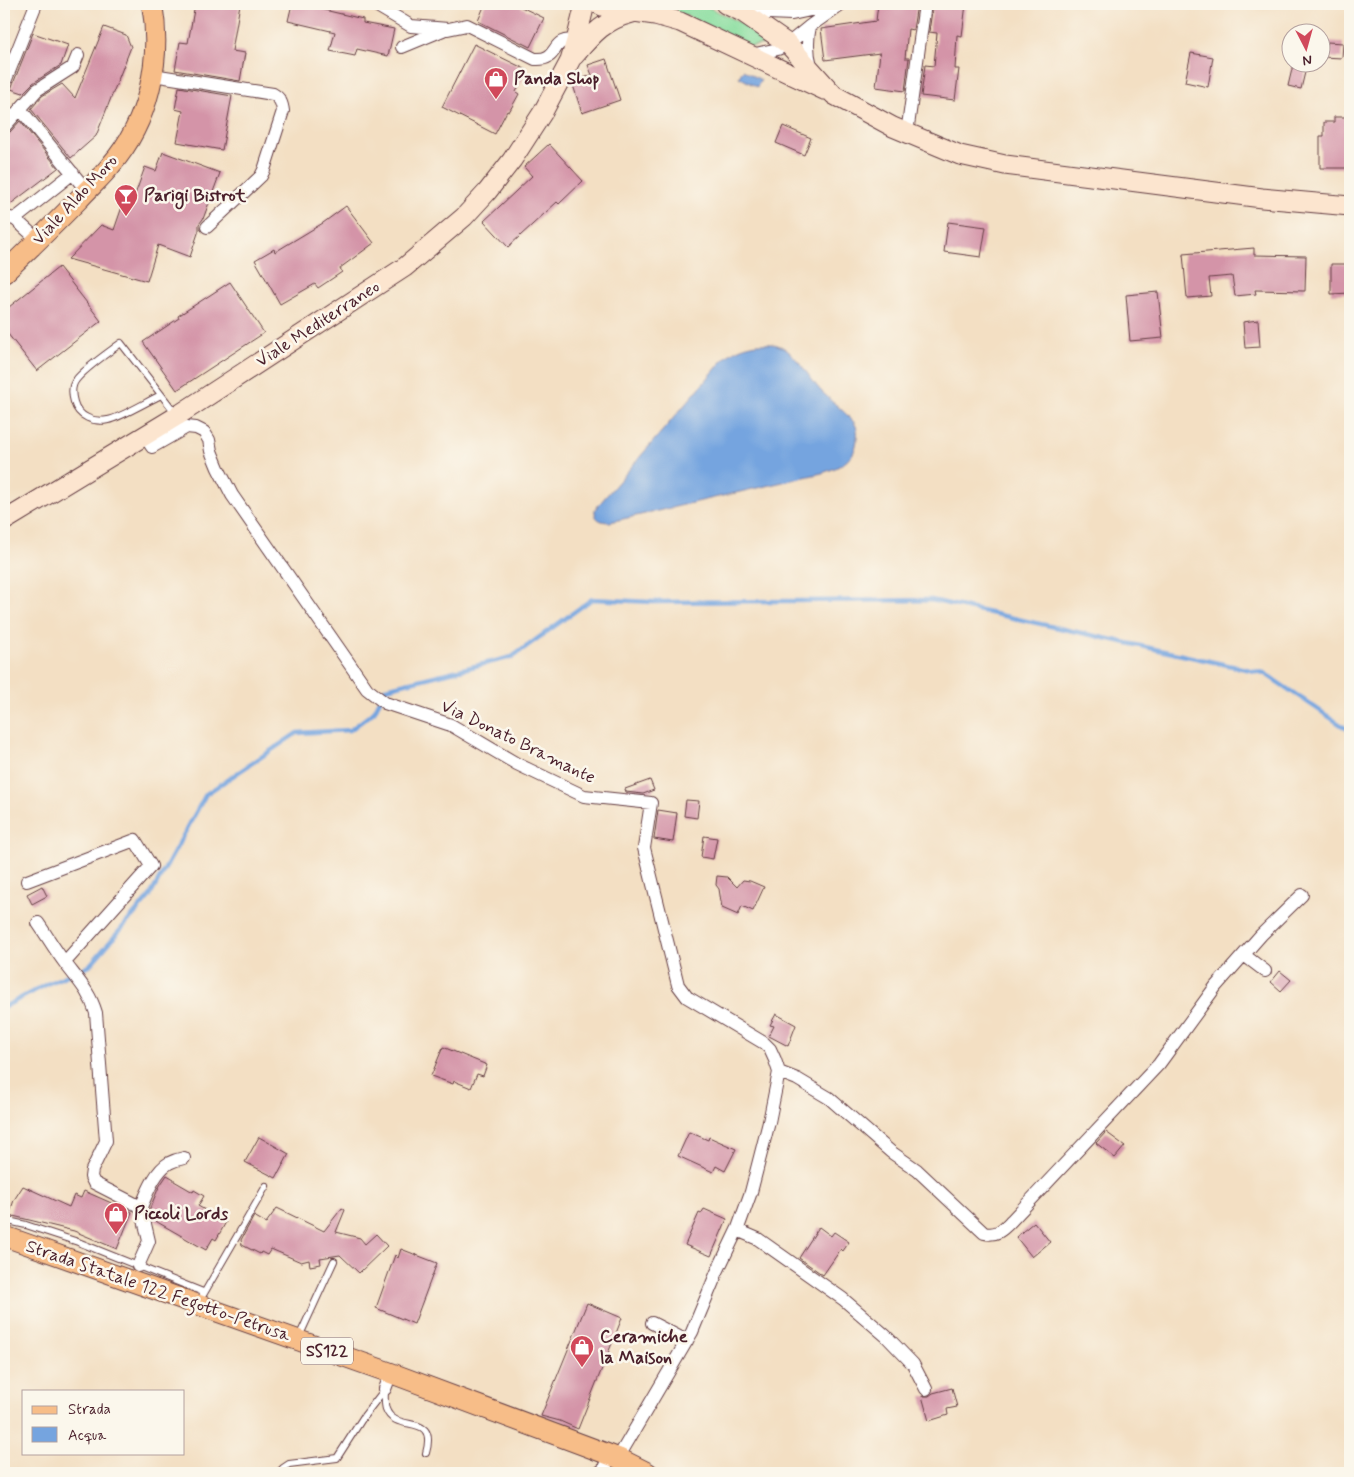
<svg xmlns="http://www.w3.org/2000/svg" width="1354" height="1477" viewBox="0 0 1354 1477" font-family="Mynerve,sans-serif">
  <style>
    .green { fill: #8bdea0; stroke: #6a7e66 }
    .water { fill: #75a4df; stroke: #606285 }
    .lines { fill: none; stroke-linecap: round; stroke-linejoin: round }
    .stream { stroke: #75a4df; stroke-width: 4.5 }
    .building { fill: #d494a8 }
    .lane-casing { stroke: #633c42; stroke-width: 8 }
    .street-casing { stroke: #633c42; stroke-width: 14 }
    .secondary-casing { stroke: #633c42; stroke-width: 21 }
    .primary-casing { stroke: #633c42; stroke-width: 22 }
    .lane { stroke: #fff; stroke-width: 6 }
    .street { stroke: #fff; stroke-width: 12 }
    .secondary { stroke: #fce5cf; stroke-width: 19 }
    .primary { stroke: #f7bd88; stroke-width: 20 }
    .labels { text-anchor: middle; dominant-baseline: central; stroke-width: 5; stroke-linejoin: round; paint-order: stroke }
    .shield { fill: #fbf7ec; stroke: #7f6065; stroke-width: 1 }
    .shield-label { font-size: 16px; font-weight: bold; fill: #4a1f2b }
    .poi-label { font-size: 18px; font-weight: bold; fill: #4a1f2b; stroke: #fbf7ec; text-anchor: start }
    .street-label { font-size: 18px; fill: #4a1f2b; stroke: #fbf7ec }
  </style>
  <rect width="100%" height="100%" fill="#fbf7ec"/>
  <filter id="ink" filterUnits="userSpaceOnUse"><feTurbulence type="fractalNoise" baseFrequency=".02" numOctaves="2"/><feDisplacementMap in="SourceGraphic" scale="10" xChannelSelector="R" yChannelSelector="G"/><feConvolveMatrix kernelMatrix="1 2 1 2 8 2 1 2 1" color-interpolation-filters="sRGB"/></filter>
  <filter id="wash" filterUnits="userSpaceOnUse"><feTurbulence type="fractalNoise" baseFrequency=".0096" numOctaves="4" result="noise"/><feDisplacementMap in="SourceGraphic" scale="20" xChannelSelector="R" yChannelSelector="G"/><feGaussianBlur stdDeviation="1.12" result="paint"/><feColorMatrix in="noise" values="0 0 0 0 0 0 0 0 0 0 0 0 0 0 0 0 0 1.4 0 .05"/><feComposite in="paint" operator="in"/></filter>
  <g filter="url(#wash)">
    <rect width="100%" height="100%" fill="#f3dfc3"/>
    <path class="green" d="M647 4H702L743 24 769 41 765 44 748 47 687 16Z"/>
    <path class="water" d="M743 70 761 80 757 87 739 77Z
      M757 344C765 344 773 343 780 346 795 352 810 379 821 391 831 401 843 410 852 420 857 425 858 432 857 438 856 460 840 467 822 473L610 522C600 522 594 519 595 509L726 357C736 349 745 346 757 344Z"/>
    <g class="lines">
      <path class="stream" d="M4 1007 49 983 89 966 150 896 206 794 297 733 350 730 374 712 386 688 512 657 592 599 652 602 931 600 1264 673 1350 731"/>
    </g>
    <g id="blocks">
      <path class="building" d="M195 4H240L232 51 245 53 240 81 175 70 180 42 188 43Z
        M292 4H321L320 9 363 19V23L394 29 388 56 357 49 355 56 330 51 335 32 288 21Z
        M485 4H515L544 18 530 47 478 21Z
        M878 4H917L913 30 908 29 905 58H909L905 91 876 87 880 53 825 60 821 29 876 21Z
        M933 4H966L962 36 957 35 955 69H959L955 100 921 96 925 65 934 66 937 33 929 32Z
        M104 27 126 35 131 47 96 136 71 158 31 109 42 96 62 84 75 98Z
        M33 33 68 45 61 65 33 83 23 93 11 89Z
        M1327 42 1343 43 1342 58 1322 57V45H1327Z
        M474 44 527 70 516 92 519 94 509 112 507 111 495 134 442 107Z
        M1191 53 1213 57 1208 87 1185 82Z
        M606 59 620 100 582 113 572 82 592 75 588 65Z
        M1293 65 1306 68 1301 89 1288 86Z
        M179 87 232 96 222 150 177 142 183 111 175 109Z
        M1334 117H1346V128H1347V168H1320V136H1324V122H1334Z
        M20 121 58 168 4 209V135L10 132Z
        M783 126 811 138 804 155 776 143Z
        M549 144 583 181 559 204 557 202 508 247 484 221 532 176 524 167Z
        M163 152 220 173 203 219 199 224V230L190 257 158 245 147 281 68 259 101 225 114 230 123 204 131 206 145 167 156 171Z
        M346 206 374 243 340 268 342 272 318 288 315 284 280 304 255 260 274 249 275 252 323 223Z
        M948 222 986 227 981 257 944 252Z
        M1254 248V255L1306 256 1305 291 1255 290 1256 294 1235 296 1232 276 1209 278 1211 296 1187 298 1183 254Z
        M1331 264H1350V293L1331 294Z
        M59 267 101 321 37 371 4 329V311Z
        M230 282 264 333 177 390 143 342 179 318 178 316Z
        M1158 292 1163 338 1130 341 1126 295Z
        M1258 320 1260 347 1245 348 1243 322Z
        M650 780 654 790 643 794 626 792 625 789Z
        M686 800 699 801 697 818 684 816Z
        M658 810 677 813 673 842 654 839Z
        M704 836 717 838 713 859 701 857Z
        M717 876 727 877 737 887 743 880 750 881 764 887 753 911 742 906 738 915 722 908 719 889 716 885Z
        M42 886 47 896 32 904 27 894Z
        M1280 971 1291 980 1281 991 1271 982Z
        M776 1014 796 1025 788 1046 769 1036 774 1026 770 1025Z
        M443 1047 487 1065 483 1076 477 1074 471 1088 454 1081 453 1084 431 1076Z
        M689 1132 708 1140 709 1137 736 1149 725 1171 716 1166 713 1172 678 1156Z
        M1106 1132 1125 1146 1115 1158 1096 1143Z
        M259 1137 289 1154 276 1178 245 1162Z
        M167 1175 174 1179V1181L193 1192 194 1190 204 1196 198 1206 226 1222 216 1240 213 1238 206 1250 152 1219 150 1208 159 1187Z
        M23 1186 69 1207 74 1195 81 1198 84 1191 132 1212 117 1249 74 1231 9 1215 14 1200Z
        M277 1208 324 1231 342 1208 345 1210 336 1232 360 1238 365 1244 376 1234 387 1246 359 1273 340 1255 320 1258 321 1264 310 1266 309 1260 301 1262 271 1249 267 1255 261 1252 260 1254 242 1245 241 1240 254 1216 266 1223Z
        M704 1209 727 1219 711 1256 685 1245 699 1213 701 1214Z
        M1034 1222 1050 1242 1032 1257 1016 1237Z
        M819 1227 831 1236 834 1232 849 1242 843 1251 841 1249 823 1275 799 1258Z
        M401 1249 437 1263 414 1324 376 1308 395 1255 398 1258Z
        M587 1303 622 1318 578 1429 560 1421 541 1416Z
        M952 1388 957 1407 947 1409 948 1415 929 1421 922 1396H929L933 1393Z"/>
    </g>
  </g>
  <g filter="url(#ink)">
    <use href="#blocks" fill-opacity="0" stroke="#633c42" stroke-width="1"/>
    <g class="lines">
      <g class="lane-casing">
        <path id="lane" d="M161 395C148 401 120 418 108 420 94 423 78 417 74 402 72 395 71 386 76 380 84 369 109 352 121 343L177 415
          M4 1220 26 1225 78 1242 203 1292
          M203 1295 266 1186
          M299 1337 334 1261
          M385 1389C385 1395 384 1403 386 1409 395 1435 438 1410 426 1453
          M278 1473 283 1468 289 1464 337 1458 364 1416 385 1389"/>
      </g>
      <g class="street-casing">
        <path id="street" d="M374 4 411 26 448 29 467 25 535 59C561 61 549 36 576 41
          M745 12 792 14 834 5
          M810 26C807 40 807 52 811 66
          M402 47 443 30
          M751 55 778 49 788 44 810 26 841 4
          M153 75 273 94C280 98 282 103 283 111L264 170 261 176 207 227
          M4 84 36 4
          M21 110 87 191
          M4 127 37 90 73 67 78 55
          M907 133 925 4
          M4 217 15 219 38 240
          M15 219 73 173
          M145 436 152 447 187 427 196 428 204 432 209 440 211 451 218 468 232 495 367 689 385 703 451 725 517 764 584 796 651 803 644 848 678 985 687 997 764 1043 770 1049 775 1060 779 1072 769 1122 751 1192 738 1228 717 1272 692 1332 618 1458
          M27 881 135 840 151 866 65 962
          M38 923C47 936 55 950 65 963 77 979 90 992 96 1013L106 1141 92 1170 91 1177 94 1183 141 1207 149 1241 138 1266
          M1244 955 1265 971
          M779 1072 797 1079 829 1098 891 1152 917 1170 984 1233C998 1236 1003 1229 1012 1220L1159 1064 1216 986 1261 935 1302 895
          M141 1207C147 1193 155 1171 169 1163 173 1161 179 1159 184 1158
          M737 1230 758 1239 843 1299 886 1336 913 1364 926 1389
          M652 1323 687 1341
          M385 1389 391 1373
          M599 1473 605 1468 610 1456"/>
      </g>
      <g class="secondary-casing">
        <path id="secondary" d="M598 4C607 9 616 11 625 6
          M725 4 742 12 788 44 834 95 893 127 960 155 1005 165 1262 198 1350 206
          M614 9 655 15 680 22 824 90
          M574 56C592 35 604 20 632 13
          M4 521 177 416 405 267 464 217 487 192 512 160 543 112 570 61 576 41 585 4"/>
      </g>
      <g class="primary-casing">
        <path id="primary" d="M4 273C30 248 55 224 80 198 90 187 102 177 111 165 149 121 162 60 152 4
          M4 1236 391 1373 618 1458 648 1473"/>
      </g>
      <use href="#lane" class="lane"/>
      <use href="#street" class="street"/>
      <use href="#secondary" class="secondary"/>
      <use href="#primary" class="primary"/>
    </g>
  </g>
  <defs>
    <g id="shop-pin" transform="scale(1.25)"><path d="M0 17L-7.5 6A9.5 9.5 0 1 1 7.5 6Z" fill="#d1495b" stroke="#fbf7ec"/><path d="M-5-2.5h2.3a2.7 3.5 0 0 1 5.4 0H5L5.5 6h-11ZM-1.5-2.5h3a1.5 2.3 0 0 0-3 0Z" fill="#fff"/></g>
    <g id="bar-pin" transform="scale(1.25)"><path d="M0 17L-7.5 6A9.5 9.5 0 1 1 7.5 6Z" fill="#d1495b" stroke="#fbf7ec"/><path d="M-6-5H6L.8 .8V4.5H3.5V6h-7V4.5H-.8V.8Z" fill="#fff"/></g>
  </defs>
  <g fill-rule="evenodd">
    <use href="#shop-pin" x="496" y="79"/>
    <use href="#bar-pin" x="126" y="196"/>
    <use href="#shop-pin" x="116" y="1214"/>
    <use href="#shop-pin" x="582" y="1347"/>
  </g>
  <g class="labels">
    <rect class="shield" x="301" y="1337.5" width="52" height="27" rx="4"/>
    <g class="shield-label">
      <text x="327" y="1351">SS122</text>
    </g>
    <g class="poi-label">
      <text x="514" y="79">Panda Shop</text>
      <text x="144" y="196">Parigi Bistrot</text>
      <text x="134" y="1214">Piccoli Lords</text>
      <text x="600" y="1337">Ceramiche<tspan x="600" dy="21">la Maison</tspan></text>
    </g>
    <g class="street-label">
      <text transform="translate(75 200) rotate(-47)">Viale Aldo Moro</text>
      <text transform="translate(318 324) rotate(-33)">Viale Mediterraneo</text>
      <text transform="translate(518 742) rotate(26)">Via Donato Bramante</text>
      <text transform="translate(158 1291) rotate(19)">Strada Statale 122 Fegotto-Petrusa</text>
    </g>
  </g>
  <rect width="1354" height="1477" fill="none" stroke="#fbf7ec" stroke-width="20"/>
  <rect x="22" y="1390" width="162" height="65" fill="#fbf7ec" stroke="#b4a19f"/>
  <rect x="32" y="1406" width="25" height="8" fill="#f7bd88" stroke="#b4a19f"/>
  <text x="68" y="1414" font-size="15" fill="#4a1f2b">Strada</text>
  <rect x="32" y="1427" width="25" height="15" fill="#75a4df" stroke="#b4a19f"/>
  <text x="68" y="1440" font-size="15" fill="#4a1f2b">Acqua</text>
  <g transform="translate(1306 48) rotate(174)"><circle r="24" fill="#fbf7ec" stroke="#b4a19f"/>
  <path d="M0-4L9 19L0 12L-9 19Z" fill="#d1495b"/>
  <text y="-8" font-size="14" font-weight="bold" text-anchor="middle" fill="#4a1f2b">N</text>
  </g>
</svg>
